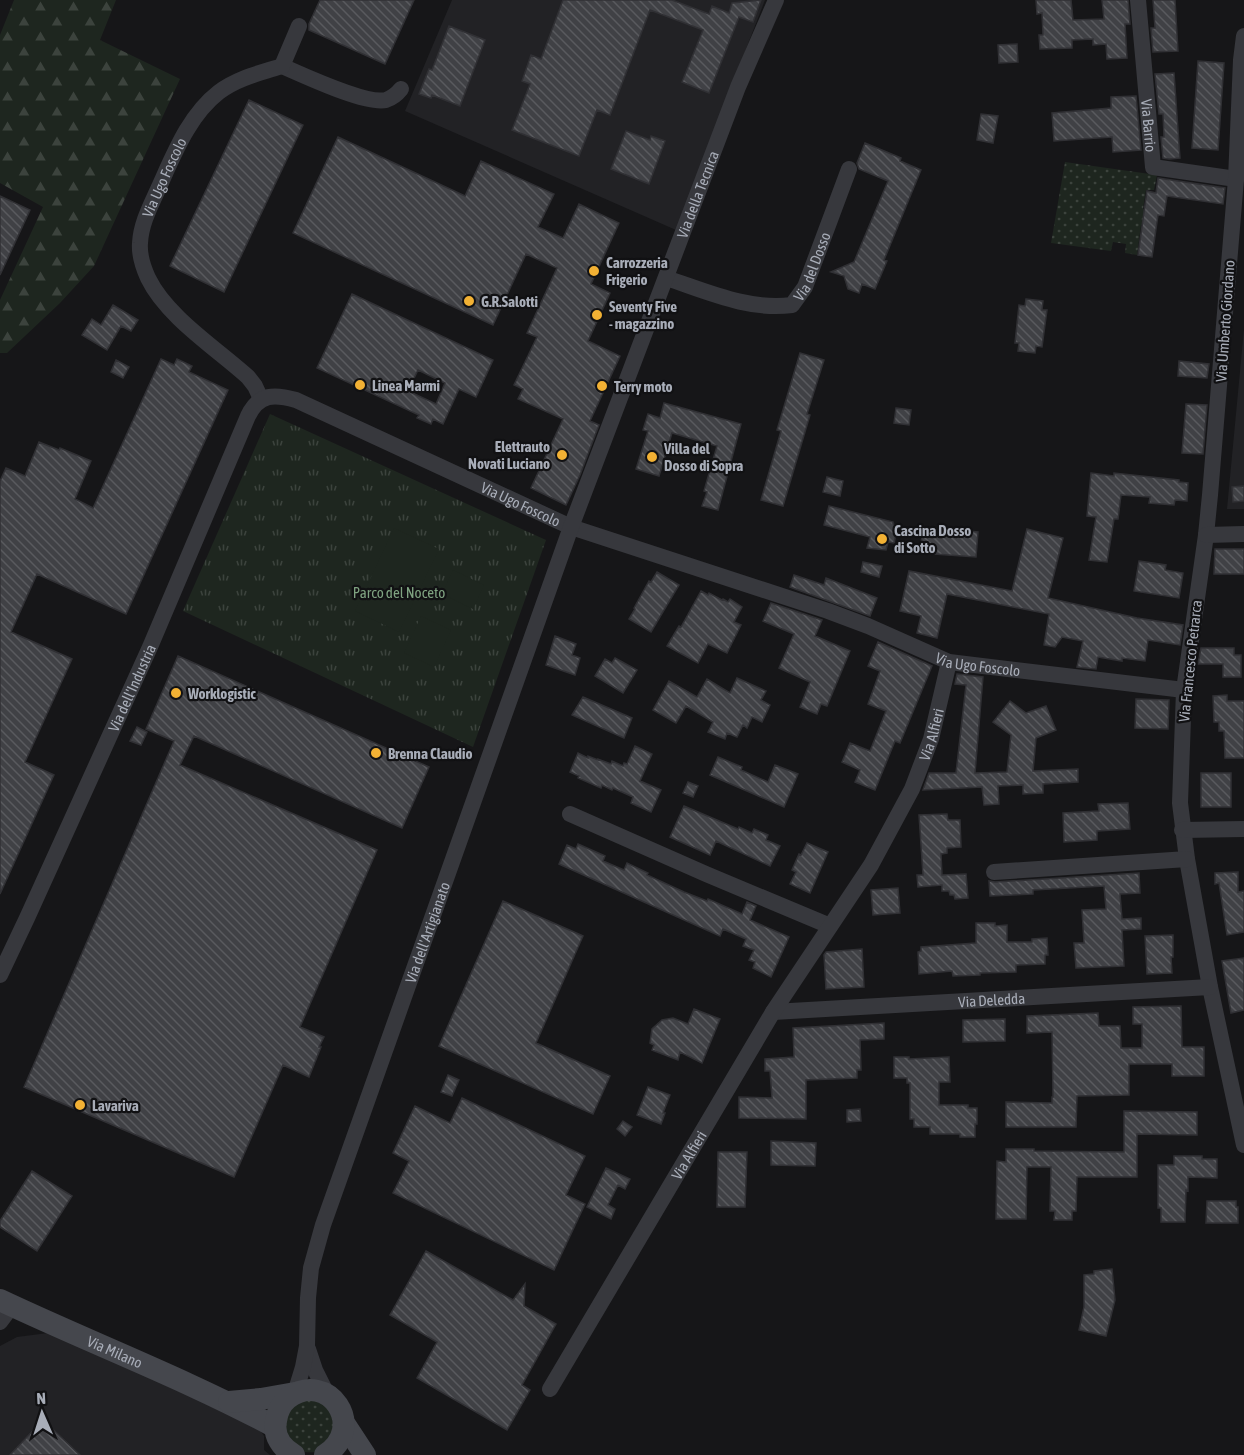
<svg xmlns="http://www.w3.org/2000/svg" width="1244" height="1455" viewBox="0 0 1244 1455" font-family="'Asap Condensed',sans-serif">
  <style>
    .built { fill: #222225 }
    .grass { fill: url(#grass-dots) }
    .forest { fill: url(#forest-firs) }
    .park { fill: url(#park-tufts) }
    .garden { fill: #1e261f }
    .building { fill: url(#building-back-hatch); stroke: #303034; stroke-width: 1.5; fill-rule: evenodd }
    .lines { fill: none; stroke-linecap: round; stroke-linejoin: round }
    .minor { stroke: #37383d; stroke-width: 16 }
    .secondary { stroke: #45474d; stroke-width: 22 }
    .poi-dot { fill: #f2b134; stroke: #111113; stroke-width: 2 }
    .labels { text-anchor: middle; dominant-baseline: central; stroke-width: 4.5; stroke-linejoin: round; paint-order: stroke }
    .street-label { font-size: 15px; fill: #a8adb8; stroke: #111113 }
    .poi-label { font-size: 15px; font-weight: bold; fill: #a8adb8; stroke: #111113; text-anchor: start }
    .park-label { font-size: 15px; fill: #7fa381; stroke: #111113 }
  </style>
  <defs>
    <pattern id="grass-dots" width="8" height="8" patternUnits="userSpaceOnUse" patternTransform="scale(1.5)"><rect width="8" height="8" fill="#1e261f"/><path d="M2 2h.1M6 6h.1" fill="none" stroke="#3c433d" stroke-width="1.8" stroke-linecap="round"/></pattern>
    <pattern id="forest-firs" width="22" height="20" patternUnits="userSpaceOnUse" patternTransform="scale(1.5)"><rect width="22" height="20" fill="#1e261f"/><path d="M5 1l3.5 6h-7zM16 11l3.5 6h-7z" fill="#3c433d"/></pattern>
    <pattern id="park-tufts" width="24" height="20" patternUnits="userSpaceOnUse" patternTransform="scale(1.5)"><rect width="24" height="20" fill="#1e261f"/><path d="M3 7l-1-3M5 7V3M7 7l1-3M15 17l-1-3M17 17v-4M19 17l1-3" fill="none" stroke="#3c433d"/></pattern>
    <pattern id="building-back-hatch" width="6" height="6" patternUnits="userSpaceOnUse" patternTransform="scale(1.5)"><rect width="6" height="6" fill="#404145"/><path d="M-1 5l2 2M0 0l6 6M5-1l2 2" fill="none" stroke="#595a5e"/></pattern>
  </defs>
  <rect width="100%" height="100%" fill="#161618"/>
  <path class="built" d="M452 0H765L676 230 405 111Z
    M1244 329V509H1227Z
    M48 1333 255 1422 264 1436V1450L270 1455H0V1346L17 1337Z"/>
  <path class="grass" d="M1065 162 1157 175 1154 190H1146L1143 209 1152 211 1150 225H1141L1137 255 1125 253 1126 244 1113 242 1111 251 1051 243Z
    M298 1399 324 1400 338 1423 320 1451C308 1454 301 1452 290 1445L283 1415Z"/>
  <path class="forest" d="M14 0H116L100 40 180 79 94 266 60 303 7 353H0V300L43 207 0 183V35Z"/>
  <path class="park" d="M270 414 546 540 473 747 183 611Z"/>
  <path class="garden" d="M394 528 439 549 399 632 355 611Z
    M453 570 484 585 473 609 442 594Z
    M421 616 451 630 434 667 404 653Z"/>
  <path class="building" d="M320 0H414L385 64 309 30V24Z
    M563 0H672L709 14 712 6 729 13 732 3 761 0 753 22 739 17 709 93 682 82 703 30 650 10 610 115 597 110 579 156 512 130 530 84 522 81 531 55 541 59Z
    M1036 0H1071L1073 20 1104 19 1102 0H1128L1130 24H1125L1127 58 1107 59 1106 44 1093 45V39L1072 40V48L1040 49 1039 35H1043L1042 13 1037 14Z
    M1153 0H1175L1178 51 1153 52 1151 28H1155Z
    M449 26 485 40 460 106 432 95 431 98 419 94 429 69 432 70Z
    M1017 44 1018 62 999 63 998 45Z
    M1198 61 1224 63 1218 150 1192 148Z
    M1174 73 1180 158 1169 159 1163 158 1161 137H1164L1163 114H1159L1155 74Z
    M1136 96 1141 150 1113 152 1112 137 1054 141 1052 113 1111 108V97Z
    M249 100 303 125 224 292 170 266Z
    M981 114 998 116 993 143 977 140Z
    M626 131 650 140 651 136 665 141 649 184 611 169Z
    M338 137 465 196 481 161 554 194 538 227 563 238 579 204 619 223 591 284 610 293 588 341 620 356 590 421 599 425 580 475 566 505 531 488 563 419 518 399 523 389 514 385 537 337 527 333 557 268 526 254 493 325 293 233Z
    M865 143 901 158 900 161 921 170 884 260 887 261 875 289 862 284 859 293 848 289 844 276 831 272 854 262 888 181 859 169 857 163Z
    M1158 178 1225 188 1223 204 1167 196 1164 216 1158 215 1152 257 1138 255 1147 191 1156 193Z
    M0 196 30 210 0 275Z
    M352 294 493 360 476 397 459 389 443 424 433 419 431 424 417 418 419 415 317 368ZM418 370 445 383 436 404 408 391Z
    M1026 299 1043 301 1042 310H1047L1042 347 1036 346 1035 353 1018 351 1019 343H1015L1019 305 1025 306Z
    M113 305 138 320 131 331 121 326 107 350 82 335 92 319 101 325Z
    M800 353 824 360 807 414 810 415 783 506 761 500 781 431 777 430Z
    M161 359 174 365 177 359 192 366 189 372 228 390 126 614 37 574 11 632 72 659 25 762 54 775 0 894V481L6 468 25 476 39 442 59 450 60 448 91 461 75 499 93 508Z
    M116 360 129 367 123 378 111 372Z
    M1179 361 1209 364 1207 378 1178 376Z
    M664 403 741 424 718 510 702 506 707 492 704 491 717 446 672 433 659 476 636 469 648 431 643 430 648 414 660 418Z
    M1186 404 1207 405 1203 454 1182 453Z
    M896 408 911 410 909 425 894 423Z
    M1091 473 1114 476V473L1179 480V482L1188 483 1187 501 1175 500 1174 505 1149 503 1150 497 1121 495 1118 519H1114L1107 562 1089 560 1096 517 1087 516Z
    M827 477 843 481 840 496 823 492Z
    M1244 486V501L1233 502 1232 487Z
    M829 506 893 522V524L898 526 894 543 888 542 886 550 867 548 870 537 824 525Z
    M923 527 978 532 976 557 920 553Z
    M1027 529 1063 538 1048 598 1137 618 1183 625 1180 645 1148 640 1145 661 1122 658V661L1098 657 1096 669 1077 667 1083 641 1062 637 1055 647 1044 645 1049 614 947 594 937 638 917 633 921 616 900 611 909 571 1012 591Z
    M1215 549H1244V574H1214Z
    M1139 561 1166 565 1165 570 1183 573 1179 598 1134 591Z
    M863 562 882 566 879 577 861 572Z
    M657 572 679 585 651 632 629 619 635 609 634 608 649 581 651 582Z
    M794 575 824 585 826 578 877 598 870 616 790 587Z
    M701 591 708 595 709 593 722 600 723 599 728 602 730 599 742 607 734 622 741 625 727 653 708 644 698 663 667 646 679 626 681 627Z
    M771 603 822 620 815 636 850 651 827 706 821 704 817 714 800 707 810 682 779 668 794 634 763 621Z
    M555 636 576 644 572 655 580 658 575 675 546 665Z
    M878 642 932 666 900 743 895 741 875 790 855 782 860 770 842 762 850 743 870 751 886 711 868 704 880 671 868 666Z
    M1201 648H1234V655H1241V677H1223V664H1198Z
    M178 656 429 767 402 828 194 736 180 765 377 850 300 1027 324 1037 319 1047H321L309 1077 283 1065 234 1177 24 1087 174 741 146 729Z
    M615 658 637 670 623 693 595 676 605 659 612 663Z
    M957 674 983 677 975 773 1007 772 1011 735 993 722 1010 701 1026 713 1046 706 1056 730 1036 738 1033 771 1078 769V782L1043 784V793L1023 794V785L998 786 999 804 984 805 982 787 923 790 929 773H956L966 685 955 684Z
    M737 678 766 691 761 700 770 705 762 722 752 717 747 728 743 725 737 737 727 733 725 739 708 732 713 722 686 706 676 723 653 710 669 681 697 697 707 679 730 693Z
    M1227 695V701H1244V758H1225L1224 731H1219V722H1214L1213 696Z
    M583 697 632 718 624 738 572 715Z
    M1136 699 1169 700 1168 729 1135 728Z
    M137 727 147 732 141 745 130 741Z
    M635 746 652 754 640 781 661 790 651 812 631 803 633 797 613 788 612 790 602 785 601 788 578 778 579 776 570 772 578 753 588 758V756L598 760V759L611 764 612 761 623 766 624 763 627 764Z
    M718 757 742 767 741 770 768 782 775 765 798 774 784 807 710 775Z
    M1201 773H1231V807H1201Z
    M688 782 698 786 693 797 683 793Z
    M1128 803 1130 829 1097 831V840L1064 842 1063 813 1099 811 1098 804Z
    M684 806 738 829 739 827 752 833 754 829 768 835 766 840 780 846 770 866 716 841 710 855 670 837Z
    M947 814 948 820H960L961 847 947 848V853L941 854 942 875 966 874 968 898 955 899 954 895H950L949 891H942V885L918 887 917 875H923L919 815Z
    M807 843 828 852 810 893 790 884 796 872 792 870 799 854 801 855Z
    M578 844 605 856 603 861 624 870 627 863 648 873 647 875 684 892 707 901 708 899 742 914 747 902 756 906 750 920 789 937 771 977 753 968 755 962 749 960 754 950 743 946 746 939 723 929 720 936 559 864 567 845 576 849Z
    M1238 872V892L1244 891V932L1227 935 1219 883 1215 884V873Z
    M1139 873 1140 893 1120 894 1122 919 1141 918V929L1122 930 1124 966 1076 968 1074 943H1084L1082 910 1106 909 1104 886 1033 890V894L990 896 989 881 995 882Z
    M898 888 900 913 873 915 871 890Z
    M503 901 583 936 536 1043 610 1076 593 1114 439 1046Z
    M976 923H995V926L1007 925V942H1032V939L1047 938 1048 955H1045V964L1016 965V972L980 973V975L953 976 952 971 919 974 918 952 921 951V947L976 943Z
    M1173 935V957H1171L1172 973 1147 974 1145 936Z
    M862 949 864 987 826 989 824 955 826 952Z
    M1244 958V1010L1231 1013 1222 961Z
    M1181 1006 1182 1047H1204V1076H1172V1064H1129V1095L1077 1096 1076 1127H1006V1102L1052 1103V1097H1053L1052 1032 1027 1033V1016L1098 1013 1099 1026H1120L1121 1048H1142V1024H1133V1007Z
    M694 1009 720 1019 702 1063 680 1052 678 1060 652 1050 654 1045 650 1043 652 1029 662 1020 673 1018 688 1024Z
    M1005 1019V1041L963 1042V1020Z
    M884 1023V1039L860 1040 861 1070H857V1078L806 1080V1119L739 1118V1097L772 1098 770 1071H765V1059L794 1057 793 1028Z
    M894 1057H909V1059L949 1057 950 1082H939V1105H968V1108H977V1124H975V1137H960V1134H930V1127H914V1119H910V1083H907V1078H894Z
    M448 1075 459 1080 452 1096 441 1092Z
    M648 1087 670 1095 663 1113H665L661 1124 637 1115Z
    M462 1098 585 1156 566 1195 585 1204 554 1270 393 1193 409 1161 393 1153 415 1106 450 1123Z
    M860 1109 861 1121 847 1122V1110Z
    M1124 1111 1197 1112V1135L1137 1134V1177H1077L1076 1211H1072V1220H1054L1055 1211H1050L1051 1167H1027L1026 1219H996L997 1161 1006 1162V1149H1034V1151L1124 1152Z
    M623 1121 632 1127 625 1136 617 1129Z
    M771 1141 816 1143 815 1166 771 1165Z
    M718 1152H747L745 1207H717Z
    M1174 1156H1202V1159H1217V1178L1188 1177V1191L1186 1190 1185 1222H1161V1208H1158V1165H1174Z
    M606 1168 630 1179 625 1189 618 1185 608 1205 615 1209 611 1219 587 1207Z
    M32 1171 72 1196 37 1251 0 1227V1221Z
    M1207 1201H1236V1207H1238V1223H1206Z
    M426 1251 513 1300 525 1284 524 1306 556 1324 522 1385 530 1390 507 1430 417 1378 437 1342 390 1315Z
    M1112 1269 1115 1300 1106 1336 1079 1330 1084 1307V1275L1094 1274V1271Z
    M43 1420 80 1455H10Z"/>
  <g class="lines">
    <g class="minor">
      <path id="s1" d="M1138 0 1153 167 1236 179"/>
      <path d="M1244 36 1241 60 1236 179 1210 495 1206 535 1184 690 1180 803 1187 859 1210 987 1244 1145"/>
      <path d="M282 66C303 75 366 105 386 100 392 98 397 94 401 89"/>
      <path id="s2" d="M666 278C706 291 749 311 792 305L805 287 849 169"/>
      <path id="s3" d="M261 399 255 386 248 377C216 348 167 317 148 278 143 267 139 255 140 243 141 223 151 205 159 187 174 154 189 115 219 92 238 78 260 73 282 66L299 26"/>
      <path d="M1206 535 1244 534"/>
      <path d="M570 814 706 874 830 926"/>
      <path d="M1182 830 1244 829"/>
      <path d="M994 872 1187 859"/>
      <path id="s4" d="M0 975 27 918 150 647 248 416C259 393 275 394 296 400L571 527 828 611 868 626 949 662 1184 690"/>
      <path id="s5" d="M773 1012 1210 987"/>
      <path d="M0 1322 12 1306"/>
      <path d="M308 1349 315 1370 327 1394"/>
      <path id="s6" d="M550 1389 773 1012 871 865 912 789 931 739 949 662"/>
      <path id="s7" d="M295 1393 303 1367 307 1346 308 1298 311 1268 323 1225 571 527 738 87 776 0"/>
    </g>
    <g class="secondary">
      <path id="s8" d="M0 1300C91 1343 186 1379 275 1427"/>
      <path d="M229 1402 261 1399 295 1393"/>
      <path d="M344 1423 365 1455"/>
      <path d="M294 1455C282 1448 273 1436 276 1421 277 1412 281 1404 288 1398 328 1369 368 1427 325 1455"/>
    </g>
  </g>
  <g class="poi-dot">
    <circle cx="594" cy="271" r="6"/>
    <circle cx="469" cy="301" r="6"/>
    <circle cx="597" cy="315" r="6"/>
    <circle cx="360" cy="385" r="6"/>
    <circle cx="602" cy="386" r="6"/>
    <circle cx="562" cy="455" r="6"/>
    <circle cx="652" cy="457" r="6"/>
    <circle cx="882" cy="539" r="6"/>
    <circle cx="176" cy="693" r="6"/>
    <circle cx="376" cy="753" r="6"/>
    <circle cx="80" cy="1105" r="6"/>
  </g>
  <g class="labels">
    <g class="street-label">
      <text stroke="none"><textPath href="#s1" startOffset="126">Via Barrio</textPath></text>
      <text stroke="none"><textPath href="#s3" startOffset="274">Via Ugo Foscolo</textPath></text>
      <text stroke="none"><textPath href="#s7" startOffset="1268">Via della Tecnica</textPath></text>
      <text stroke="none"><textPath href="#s2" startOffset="174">Via del Dosso</textPath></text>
      <text transform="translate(1225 321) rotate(-86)">Via Umberto Giordano</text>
      <text stroke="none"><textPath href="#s4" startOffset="916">Via Ugo Foscolo</textPath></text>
      <text transform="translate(1190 661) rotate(-84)">Via Francesco Petrarca</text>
      <text stroke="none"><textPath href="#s4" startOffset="1402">Via Ugo Foscolo</textPath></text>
      <text stroke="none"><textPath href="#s4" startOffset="316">Via dell'Industria</textPath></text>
      <text stroke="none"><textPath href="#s6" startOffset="759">Via Alfieri</textPath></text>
      <text stroke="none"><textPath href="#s7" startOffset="482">Via dell'Artigianato</textPath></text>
      <text stroke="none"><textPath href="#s5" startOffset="219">Via Deledda</textPath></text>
      <text stroke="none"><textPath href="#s6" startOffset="272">Via Alfieri</textPath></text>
      <text stroke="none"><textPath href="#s8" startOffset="126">Via Milano</textPath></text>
    </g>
    <g class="poi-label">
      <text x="606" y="262">Carrozzeria<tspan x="606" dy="17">Frigerio</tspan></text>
      <text x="481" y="301">G.R.Salotti</text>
      <text x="609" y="306">Seventy Five<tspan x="609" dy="17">- magazzino</tspan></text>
      <text x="372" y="385">Linea Marmi</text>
      <text x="614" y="386">Terry moto</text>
      <text x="550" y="446" text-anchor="end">Elettrauto<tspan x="550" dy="17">Novati Luciano</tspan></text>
      <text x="664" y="448">Villa del<tspan x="664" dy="17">Dosso di Sopra</tspan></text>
      <text x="894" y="530">Cascina Dosso<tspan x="894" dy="17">di Sotto</tspan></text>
      <text x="188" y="693">Worklogistic</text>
      <text x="388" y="753">Brenna Claudio</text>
      <text x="92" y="1105">Lavariva</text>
    </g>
    <g class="park-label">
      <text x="399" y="592">Parco del Noceto</text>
    </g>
  </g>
  <g transform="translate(42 1413) rotate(357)" stroke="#111113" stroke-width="4.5" paint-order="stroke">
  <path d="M0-4.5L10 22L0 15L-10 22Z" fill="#a8adb8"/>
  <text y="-9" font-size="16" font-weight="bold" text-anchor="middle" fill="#a8adb8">N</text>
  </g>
</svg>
